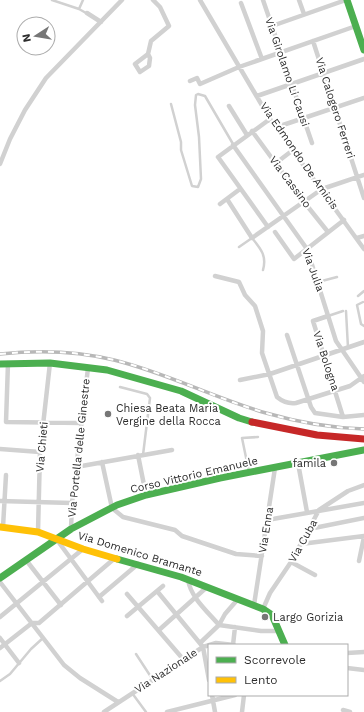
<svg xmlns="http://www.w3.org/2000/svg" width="364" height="712" viewBox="0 0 364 712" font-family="'Work Sans',sans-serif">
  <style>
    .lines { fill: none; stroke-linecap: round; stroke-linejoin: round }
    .lane { stroke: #d1d1d1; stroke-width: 2.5 }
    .street { stroke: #d1d1d1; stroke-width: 4.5 }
    .fast { stroke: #4caf50; stroke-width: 7 }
    .slow { stroke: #ffc107; stroke-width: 7 }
    .jam { stroke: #c62828; stroke-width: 7 }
    .rail-casing { stroke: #b8b8b8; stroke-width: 3.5 }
    .rail { stroke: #fff; stroke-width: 2; stroke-dasharray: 6; stroke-linecap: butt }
    .poi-dot { fill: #767676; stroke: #fff; stroke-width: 1.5 }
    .labels { text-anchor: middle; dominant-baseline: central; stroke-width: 4; stroke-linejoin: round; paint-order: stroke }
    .street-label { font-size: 11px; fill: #2c2c2c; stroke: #fff }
    .poi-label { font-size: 11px; fill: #2c2c2c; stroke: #fff; text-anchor: start }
  </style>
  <rect width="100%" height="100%" fill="#fff"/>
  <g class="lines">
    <path class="lane" d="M52 0 79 9
      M83 0 79 9 86 13
      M171 104 181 142V150L192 186 198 187 201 179 199 137 195 105 196 95 198 94 205 96 233 144
      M239 247 252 238C261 249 267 256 263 270
      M318 282 337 277
      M358 296 364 291
      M363 302 357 305 361 324 364 326
      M346 311 348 348
      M328 316 343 311
      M120 387 147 394 150 398 143 455
      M249 472 242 438 258 437
      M136 654 153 680
      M0 681 10 674 31 649 43 638
      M132 693 146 712"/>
    <path class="street" d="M200 0 270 119 364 249
      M263 0 312 143
      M299 0 304 14
      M241 3 262 59
      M87 13 101 22
      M272 26 346 0
      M313 41 364 198
      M148 54 135 64 140 72 149 66 150 58 148 54 151 41 169 26 160 7 153 0
      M190 81 197 78 200 84 239 67 356 26
      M257 96 364 59
      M229 106 247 135
      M277 127 364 98
      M252 131 304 202 328 232
      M233 145 307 249 336 341 364 382
      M276 163 293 150
      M0 164 10 139 25 110 46 78 122 0
      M227 199 252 238 322 189 364 175
      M220 204 240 189
      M268 227 218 157 270 119
      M275 232 294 259 344 220
      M357 238 364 236
      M215 276 239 282 245 295 255 306 263 331 262 353 277 397C283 402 289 404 296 403L350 386 364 376
      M328 316 313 321 343 417
      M287 335 311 407 315 413 343 417 364 415
      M8 363 6 422 82 423
      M240 380 270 374 364 342
      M0 449 40 452
      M138 455 146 495
      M102 462 112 508 123 517 175 530 182 536 236 554 262 556
      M298 463 307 512
      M76 467 172 450
      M0 501 72 503
      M267 520 364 503
      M3 527 6 475
      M71 529 72 503 88 368
      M309 529 364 518
      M38 532 40 452 50 363
      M57 540 102 601
      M301 544 364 536
      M26 560 61 605
      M359 561 364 537
      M291 562 315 575
      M188 580C191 598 208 612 219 625L261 631H278
      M0 582 64 665 80 678 118 702
      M157 591 203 647 209 680
      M127 594 183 659
      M99 597 138 564
      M254 605 275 468
      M263 609 270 593 291 562 319 510 348 491 364 485
      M127 616 163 586
      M0 617 83 549
      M159 630 207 587
      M0 638 19 663
      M200 643 219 625 225 614 238 599
      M233 645 235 627
      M0 648 32 623H39L115 558
      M347 653 364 652
      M347 668 364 670
      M212 695 215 712
      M343 710 350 712
      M104 712 203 647 216 643 234 645
      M167 712 235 695
      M242 712 244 695"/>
    <path class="fast" d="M347 0 364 50
      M0 364 50 363 107 370 181 391 239 418 252 422
      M117 559 181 577 263 609 272 615 285 645
      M0 578 71 529 117 505 146 495 220 478 364 450"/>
    <path class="slow" d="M0 527 38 532 83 549 117 559"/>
    <path class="jam" d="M252 422 317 435 364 439"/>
    <g class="rail-casing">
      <path id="rail" d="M0 354C38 350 77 351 114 360 167 373 214 398 266 413 297 422 331 428 364 429"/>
    </g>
    <use href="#rail" class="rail"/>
  </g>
  <g class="poi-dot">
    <circle cx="108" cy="414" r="4"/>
    <circle cx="334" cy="463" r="4"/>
    <circle cx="265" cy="617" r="4"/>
  </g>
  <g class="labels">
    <g class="street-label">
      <text transform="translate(287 72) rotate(71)">Via Girolamo Li Causi</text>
      <text transform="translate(335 108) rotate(72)">Via Calogero Ferreri</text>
      <text transform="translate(299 156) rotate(55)">Via Edmondo De Amicis</text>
      <text transform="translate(290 182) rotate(53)">Via Cassino</text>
      <text transform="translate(313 270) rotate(70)">Via Julia</text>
      <text transform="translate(326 361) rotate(72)">Via Bologna</text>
      <text transform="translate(42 447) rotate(-85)">Via Chieti</text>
      <text transform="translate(79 448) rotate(-84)">Via Portella delle Ginestre</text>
      <text transform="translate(194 475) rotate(-13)">Corso Vittorio Emanuele</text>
      <text transform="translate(266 530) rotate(-81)">Via Enna</text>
      <text transform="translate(303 541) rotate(-61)">Via Cuba</text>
      <text transform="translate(140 554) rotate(17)">Via Domenico Bramante</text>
      <text transform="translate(166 671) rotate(-33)">Via Nazionale</text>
    </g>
    <g class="poi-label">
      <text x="116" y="408">Chiesa Beata Maria<tspan x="116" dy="13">Vergine della Rocca</tspan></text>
      <text x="326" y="463" text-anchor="end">famila</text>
      <text x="273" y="617">Largo Gorizia</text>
    </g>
  </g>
  <rect x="208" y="644" width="140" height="52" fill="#ffffff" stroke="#ababab"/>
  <rect x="216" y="657" width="20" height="6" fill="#4caf50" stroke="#ababab"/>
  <text x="244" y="664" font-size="12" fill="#2c2c2c">Scorrevole</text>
  <rect x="216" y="677" width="20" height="6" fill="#ffc107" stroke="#ababab"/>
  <text x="244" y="684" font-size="12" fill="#2c2c2c">Lento</text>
  <g transform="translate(36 36) rotate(258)"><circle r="19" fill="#ffffff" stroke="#ababab"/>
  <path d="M0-3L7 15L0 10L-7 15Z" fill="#767676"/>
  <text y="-6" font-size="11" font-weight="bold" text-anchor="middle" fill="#2c2c2c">N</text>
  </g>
</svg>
